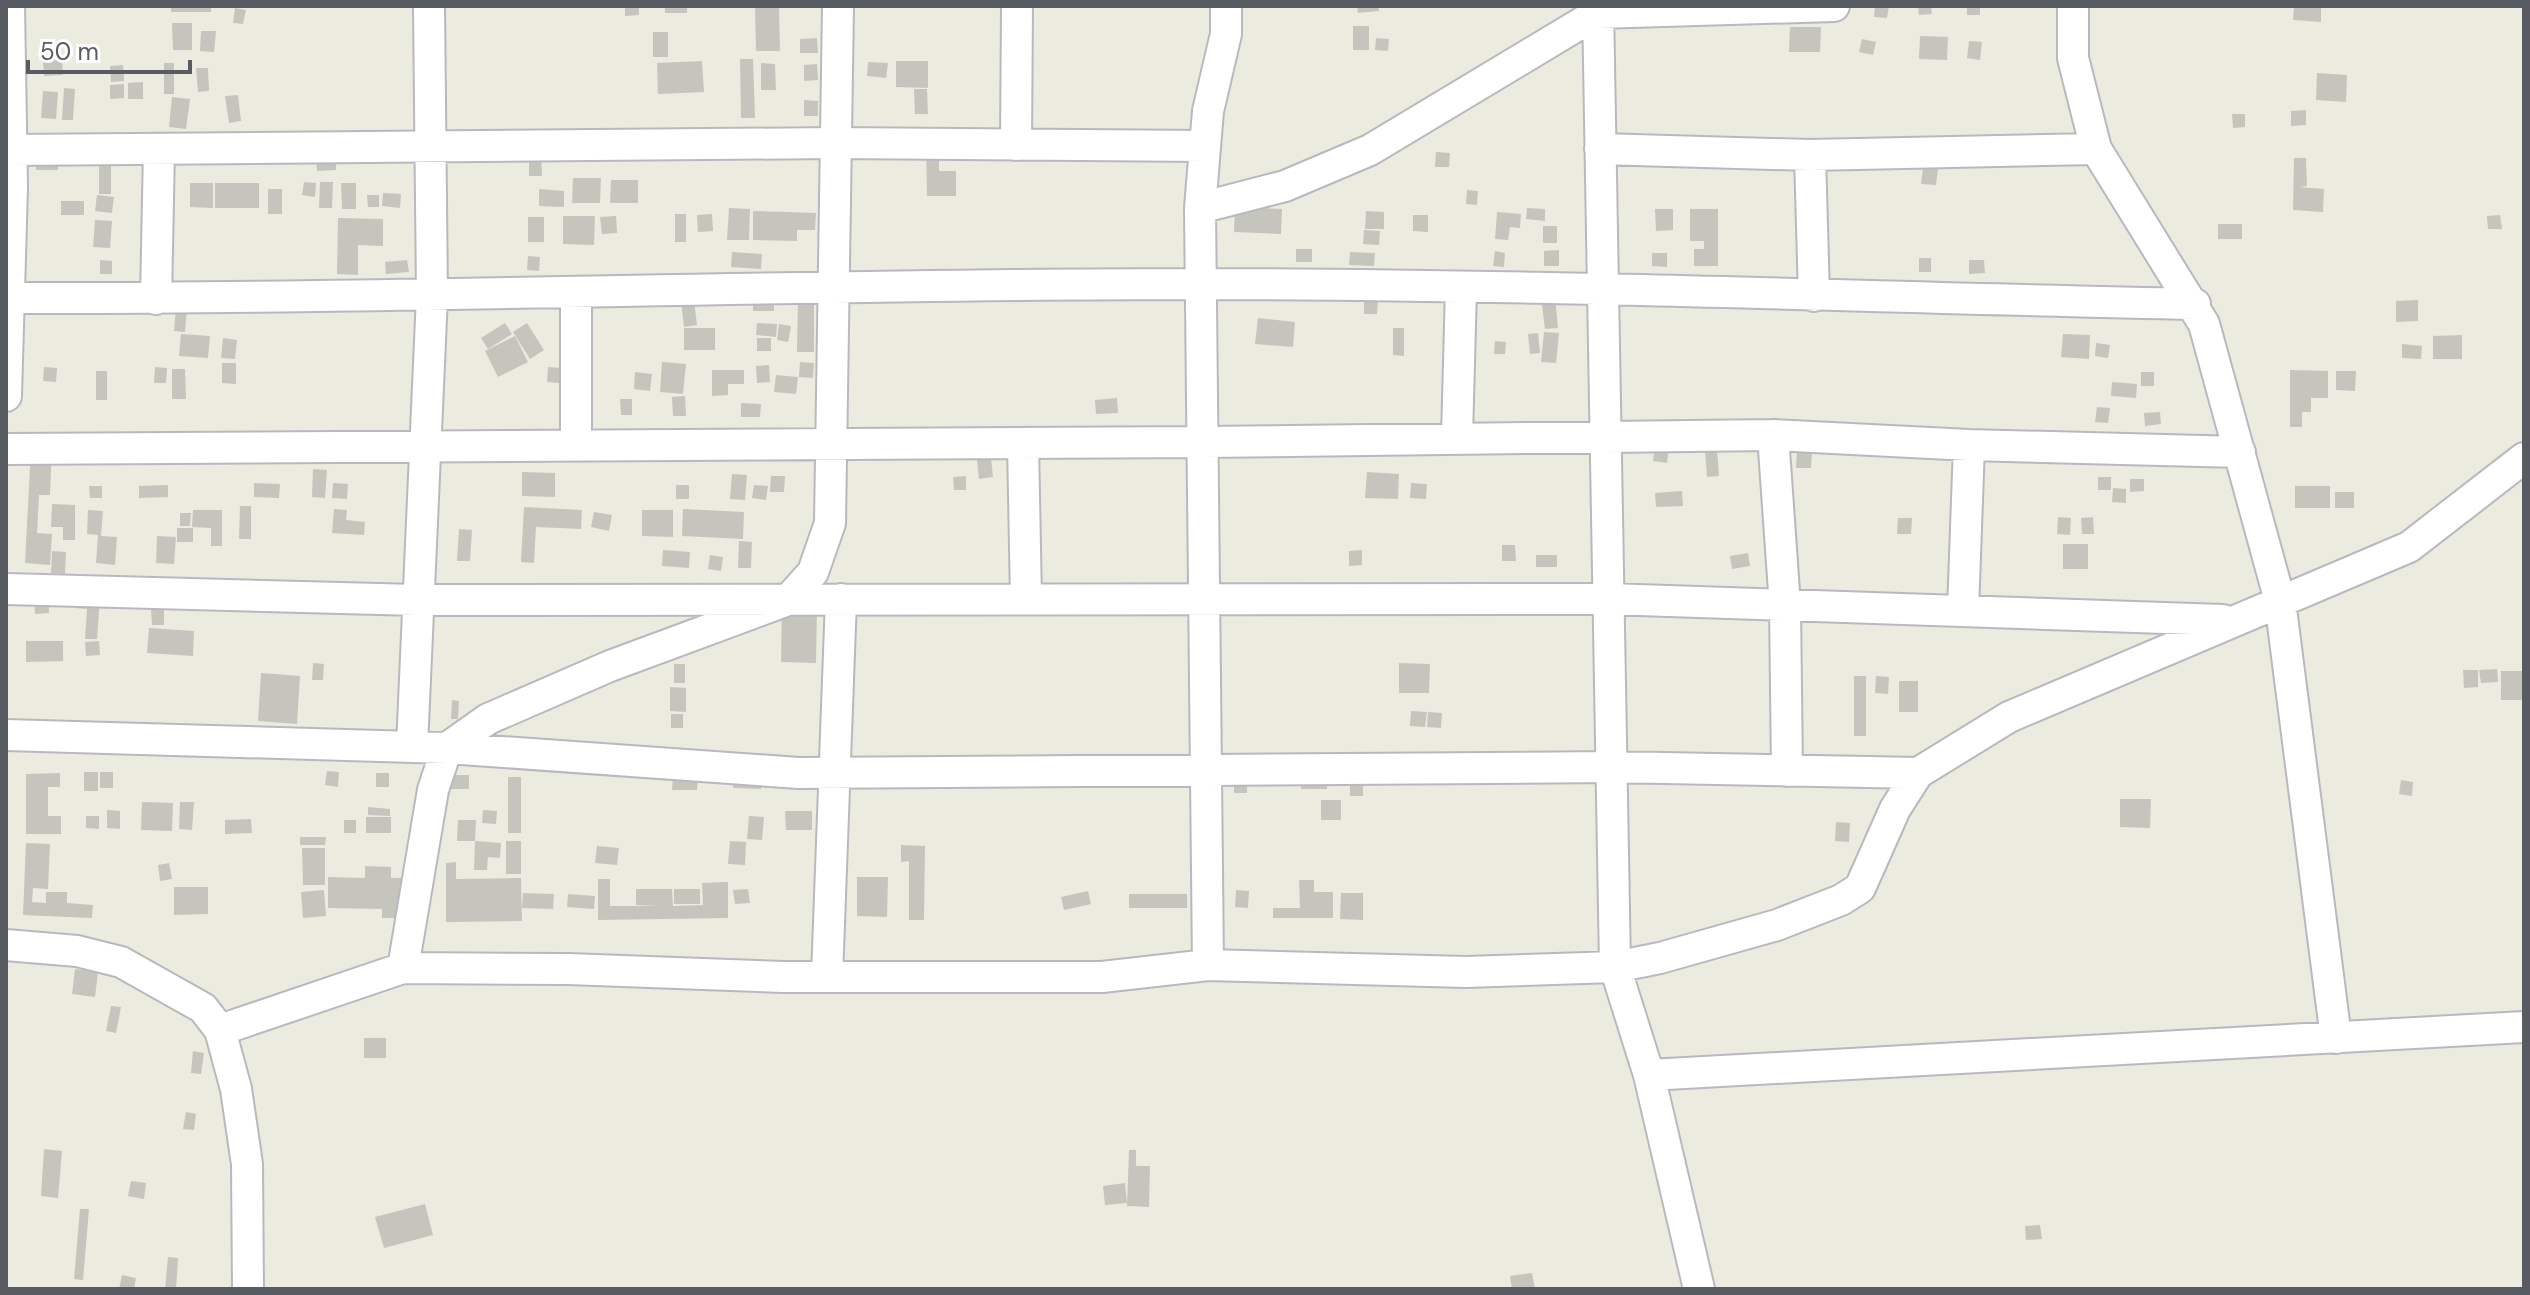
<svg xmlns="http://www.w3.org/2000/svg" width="2530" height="1295" viewBox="0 0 2530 1295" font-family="'DM Sans',sans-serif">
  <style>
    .building { fill: #c6c5bd }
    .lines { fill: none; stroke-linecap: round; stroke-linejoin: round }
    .minor-casing { stroke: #b8b9bf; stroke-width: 34 }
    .minor { stroke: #fff; stroke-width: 30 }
  </style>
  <rect width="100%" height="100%" fill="#ecebdf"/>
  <path class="building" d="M171 6H211V12H171Z
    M625 6H639V15L625 16Z
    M665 6H687V13H665Z
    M755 6H779L780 51H756Z
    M1357 6H1378L1379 11 1358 13Z
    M1875 6H1889L1887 18 1874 17Z
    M1918 6H1931L1932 14 1919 15Z
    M1967 6H1980V15H1967Z
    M2294 6 2321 8V22L2293 20Z
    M235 8 246 10 243 24 233 23Z
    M172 23H192V50H173Z
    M1353 26H1369V50H1353Z
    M1790 27H1821L1820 52H1789Z
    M201 31H216L214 52 200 51Z
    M653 32H668V57H653Z
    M1920 36 1948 37 1947 60 1919 59Z
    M817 38 818 53H800V39Z
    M1376 38 1389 39 1388 51 1375 50Z
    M1862 39 1876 42 1873 55 1859 52Z
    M1969 41 1982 42 1980 60 1967 58Z
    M62 59 63 75 44 76 43 61Z
    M740 59H753L755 118H741Z
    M702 61 704 92 658 94 657 63Z
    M896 61H928V88L896 87Z
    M868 62 888 63 886 78 867 76Z
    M164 63H174V94H164Z
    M761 63 775 64 776 90H761Z
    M817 64 818 80 804 81V65Z
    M123 65 124 81 111 82 110 66Z
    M196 68H208L209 91 198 92Z
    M2317 73 2347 75 2346 102 2316 100Z
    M143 82V99H128V83Z
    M124 84V98L110 99V85Z
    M64 88 75 89 73 120H62Z
    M914 89H927L928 114H915Z
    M43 91 58 92 56 119 41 118Z
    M238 95 241 121 229 123 225 96Z
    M172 97 190 99 186 129 169 127Z
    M804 100 818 101V116H804Z
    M2306 110V125L2291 126V111Z
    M2232 114H2245V127L2233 128Z
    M926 145H939V171H956V196H927Z
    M36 146H58V170H36Z
    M1436 152 1450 153 1449 167H1435Z
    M529 153H541L542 176H529Z
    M111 157V194H99V158Z
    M316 158H336V170L317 171Z
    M2294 158H2306L2307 186 2299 187 2324 189 2323 212 2293 210Z
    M1923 168 1938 169 1936 185 1921 184Z
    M573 178H601L600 203H572Z
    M611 180H638V203H610Z
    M304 182 316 183 315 197 302 195Z
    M320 182H333L332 208H319Z
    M190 183H213V208L190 207Z
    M215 183H259V208H215Z
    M341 183H356V209H342Z
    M268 189H282V214H268Z
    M539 189 564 191V207L539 206Z
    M1467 190 1478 191 1477 205 1466 204Z
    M383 193 401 194 400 208 382 206Z
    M97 195 114 197 112 213 95 211Z
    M367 195H379V207H368Z
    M61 201H84V215H61Z
    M1235 207 1282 209 1281 234 1234 232Z
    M729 208 750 209 749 240H727Z
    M1527 208 1545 209V221L1526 219Z
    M1655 209H1673V230L1656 231Z
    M1690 209H1718V266H1694V249H1704V241H1690Z
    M753 211 816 213 815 230H797V241L753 240Z
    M1366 211 1384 212V229H1365Z
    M1497 212 1521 214 1520 228 1510 227 1508 240 1495 239Z
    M675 214H686V242H675Z
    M712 214 713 231 698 232 697 215Z
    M1413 215H1428V232L1413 231Z
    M2500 215 2502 229H2488L2487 216Z
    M563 216H595L594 245 563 244Z
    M616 216 617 233 602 234 600 217Z
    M528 217H544V242H528Z
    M338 218 383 219V246L358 245V275L337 274Z
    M95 220 112 221 110 248 93 247Z
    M2218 224H2242V239H2218Z
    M1543 226H1557V243H1543Z
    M1364 230 1380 231 1379 245 1363 244Z
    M1296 249H1312V262H1296Z
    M1559 250V266H1544V251Z
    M1495 251 1505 253 1504 267 1493 266Z
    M732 252 762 254 761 269 731 267Z
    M1350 252 1375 253 1374 266 1349 265Z
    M1652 253H1667V267L1652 266Z
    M528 256 540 257 539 271 527 270Z
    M1919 258H1931V272H1919Z
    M100 260 112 261V274H100Z
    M407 260 409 272 386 274 385 262Z
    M1969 260H1984L1985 273 1969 274Z
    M1555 296 1558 328 1545 329 1541 298Z
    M798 297H814V352H797Z
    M753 299H774V311H753Z
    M694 300 697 325 684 327 681 301Z
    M1364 300H1378L1377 314H1364Z
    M2418 300V321L2396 322V301Z
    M176 308 187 309 185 332 174 331Z
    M1258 318 1295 322 1293 347 1255 344Z
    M505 323 512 334 488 349 481 338Z
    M527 323 544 350 530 359 513 332Z
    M757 323 777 324 776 337 756 335Z
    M779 324 791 326 788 342 777 340Z
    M684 328H715V350H684Z
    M1393 328H1404V356L1393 355Z
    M1544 332 1559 333 1556 363 1541 362Z
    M1538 333 1540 353 1530 354 1528 334Z
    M181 334 210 336 208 358 179 356Z
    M2063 334 2090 335 2089 359 2061 357Z
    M2462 335V359H2433V336Z
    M515 336 528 362 498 377 485 351Z
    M223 338 237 340 235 359 221 358Z
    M757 338H771V351H757Z
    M1495 341 1506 342 1505 354H1494Z
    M2096 343 2110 345 2108 358 2095 356Z
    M2402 344 2422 346 2421 359 2402 358Z
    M662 362 686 364 683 394 660 392Z
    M800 362 814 363 813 378 799 377Z
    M222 363H236V384L222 383Z
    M769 365 770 382 757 383 756 366Z
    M44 367 57 368 56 382 43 381Z
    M155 367 167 368 166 383H154Z
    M548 367 561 368 559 383 547 382Z
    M172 369H185L186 399H172Z
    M712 370H744V384H728V395L712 396Z
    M2290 370 2328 371V398H2311V412H2302V427H2290Z
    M96 371H107V400H96Z
    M2336 371H2356L2355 391 2336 390Z
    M635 372 652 374 650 391 634 389Z
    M2141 372H2154V386H2141Z
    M776 375 798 377 796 394 774 392Z
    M2112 382 2137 384 2136 398 2111 396Z
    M685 396 686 416H673L672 397Z
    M1117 398 1118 413 1096 414 1095 400Z
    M620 399H632V415H621Z
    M741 403 761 404 760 417H741Z
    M2097 407 2110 408 2108 423 2095 422Z
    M2160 412 2161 424 2145 426 2144 413Z
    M1655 446 1669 448 1667 463 1653 461Z
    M31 448 52 449 50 495H39L37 533 52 534 50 565 25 563Z
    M990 448 993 477 979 479 976 450Z
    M1717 449 1719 476 1707 477 1705 450Z
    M1797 450 1812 451 1811 468H1796Z
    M313 469 327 470 325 498 312 497Z
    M522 472 555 473V497L522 496Z
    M1367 472 1399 474 1398 499 1365 498Z
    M732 474 747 475 745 500 730 499Z
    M771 476H785L784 492H770Z
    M966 476V490H954L953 477Z
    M2098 477H2111V490H2098Z
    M2130 479H2144V491L2130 492Z
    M254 483 280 484 279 498 254 497Z
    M333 483 348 484 347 499 332 498Z
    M1411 483 1427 484 1426 499 1410 498Z
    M168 485V497L139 498V486Z
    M676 485H689V499H676Z
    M754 485 768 486 766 500 752 498Z
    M89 486H102V498H90Z
    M2295 486H2330V508H2295Z
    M2113 488 2126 489V503L2112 502Z
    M1682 491 1683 506 1656 507 1655 493Z
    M2335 492H2354V508H2335Z
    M52 504 75 505V540H63V527H51Z
    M240 506H251V539H239Z
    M524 507 582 510 581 529 536 527 534 563 521 562Z
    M334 509 347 510 346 520 365 522 364 535 332 533Z
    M683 509 744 512 743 539 682 536Z
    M88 510 103 511 101 536 117 537 115 565 96 563 98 535 87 534Z
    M193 510H222V546H211V528L192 527Z
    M642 510H673V537L642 536Z
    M594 512 612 515 609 531 591 527Z
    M180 513H191L190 526H180Z
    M2058 517 2071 518 2070 535 2057 534Z
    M2093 517 2094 534H2082L2081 518Z
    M1898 518H1912L1911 534H1897Z
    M177 528H193V542H177Z
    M459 529 472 530 470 561H457Z
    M157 536 176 537 174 564 156 563Z
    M739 541 752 542 751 568H738Z
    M2063 544H2088V569H2063Z
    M1502 545H1515L1516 561H1502Z
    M663 550 690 552 689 568 662 566Z
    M1362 550V565L1349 566V551Z
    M52 551 66 552 65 574 51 573Z
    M1748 553 1750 566 1732 569 1730 556Z
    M710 555 723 557 721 571 708 569Z
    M1536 555H1557V567H1536Z
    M34 590H49V613L35 614Z
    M75 597 100 598 97 639H85L87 609 75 608Z
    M782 601H817L816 663 781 662Z
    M151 609H164V625H152Z
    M149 628 194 631 193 656 147 653Z
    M26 641H63V661L26 662Z
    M99 641 100 655 86 656 85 642Z
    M313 663 324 664 323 680H312Z
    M1399 663 1430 664 1429 693H1399Z
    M674 664H685V683H674Z
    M2497 669 2498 682 2481 683 2479 670Z
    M2463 670H2478V687L2464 688Z
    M2501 671H2524V700H2501Z
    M261 673 300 676 297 724 258 721Z
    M1854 676H1866V736H1854Z
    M1876 676 1889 677 1888 694 1875 693Z
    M1899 681H1918V712H1899Z
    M670 687 686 688V712L670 711Z
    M452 700 459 701 458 719H451Z
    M1411 711 1427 712 1425 727 1410 726Z
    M1428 712 1442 713 1441 728 1427 727Z
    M671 714H683V728H671Z
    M327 771 339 772 338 787 325 785Z
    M84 772H98V791H84Z
    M100 772H113V788H100Z
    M60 773V787H48V816H61V834H26V774Z
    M376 773H389V787H376Z
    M734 774 762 776 761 789 733 788Z
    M448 775H469V789H448Z
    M673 775H698L697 790H672Z
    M1234 775H1247V793H1234Z
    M1301 776H1327V789H1301Z
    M508 777H521V833H508Z
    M1350 778H1363V796H1350Z
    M2401 780 2413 782 2412 796 2399 794Z
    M2120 799H2151L2150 828 2120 827Z
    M1321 800H1341V820H1321Z
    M142 802 173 803 172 831 141 830Z
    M180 802H194L192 830 179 829Z
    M368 807 390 809V816L368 815Z
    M107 810 120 811V829L107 828Z
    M483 810 497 811 496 824 482 823Z
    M785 811H812V830H786Z
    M86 816H99V829L86 828Z
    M749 816 764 817 762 840 747 839Z
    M366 817H391V833H366Z
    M251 819 252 833 225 834V820Z
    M344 820H356V833H344Z
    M458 820H476L475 841H457Z
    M1836 822 1850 823 1849 842 1835 841Z
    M300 837H326L325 845H300Z
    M475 841 501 843 500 858 488 857 487 870H474Z
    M506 841H521V874H506Z
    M730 841 746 842 745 865 728 864Z
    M26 843 50 844 48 889 33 888 32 902 46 903V892H67V903L93 905 92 918 23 915Z
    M901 845 925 846 924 920H909V861L901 862Z
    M597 846 619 848 617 865 595 863Z
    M302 848H325V885H303Z
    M456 862V879L521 878 522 921 446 922V863Z
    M169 863 172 879 160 881 158 865Z
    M365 866 391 867V878H402V918H382V909L328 908V877L365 878Z
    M857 877H888L887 917 857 916Z
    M598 879H610V906H659L636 905V889H672L673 906 703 905 702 883 728 882V918L598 920Z
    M1299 880H1314V892H1333V918H1273V908H1300Z
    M174 887H208V914L174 915Z
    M674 889H700V904H674Z
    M748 889 750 903 735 904 733 890Z
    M324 890 326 916 303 918 301 892Z
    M1236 890 1249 891 1248 908 1235 907Z
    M1088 891 1091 904 1064 910 1061 897Z
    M523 893 554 894 553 909 522 908Z
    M1341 893H1363V920L1340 919Z
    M568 894 595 896 594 909 567 907Z
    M1129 894H1187V908H1129Z
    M75 969 98 972 95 997 72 994Z
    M111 1006 121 1007 116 1033 106 1031Z
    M364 1038H386V1058H364Z
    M193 1051 204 1053 201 1074 191 1073Z
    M186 1112 196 1114 194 1130 183 1129Z
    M44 1149 62 1151 58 1198 41 1196Z
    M1129 1150H1136V1166H1150L1149 1207 1127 1206Z
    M131 1181 146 1183 144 1199 128 1196Z
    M1125 1183 1127 1203 1105 1205 1103 1186Z
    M425 1204 433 1235 384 1248 375 1217Z
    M80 1209H89L83 1280 74 1279Z
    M2040 1225 2042 1239 2026 1240 2025 1226Z
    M168 1257 178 1258 176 1289H165Z
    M1532 1273 1535 1289H1512L1510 1276Z
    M122 1275 136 1278 134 1289H119Z"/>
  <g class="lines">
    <g class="minor-casing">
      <path id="minor" d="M1598 6 1615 967 1649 1075 1699 1289
        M2073 6V58L2096 149 2204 324 2280 601 2336 1038
        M1016 145 1017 6
        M1600 149 1810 155 2096 149
        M11 150 836 143 1205 146
        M1810 155 1814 296
        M1200 208 1285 186 1370 150 1598 13 1834 6
        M576 293V445
        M9 298C405 299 800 284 1195 284 1528 284 1862 297 2195 304
        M156 299 159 149
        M6 396 12 187 9 6
        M1773 435 1785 606 1787 771
        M1457 437 1461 288
        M1023 443 1026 599
        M6 449 1203 442 1773 435 1969 445 2240 452
        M6 589 417 600 1609 599 2223 620
        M1963 611 1969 445
        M6 735 447 748 799 773 1613 767 1918 773
        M412 747 432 296 429 6
        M6 945 77 951 121 962 203 1008 220 1030 236 1089 247 1164 248 1289
        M1208 965 1200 208 1208 111 1226 34V6
        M403 968 433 790 447 748 488 719 610 666 788 600 813 572 830 523 838 6
        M827 977 841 599
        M220 1030 403 968 568 969 783 977H1102L1208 965 1466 972 1615 967 1660 958 1777 925 1841 900 1860 888 1895 809 1918 773 2009 717 2409 547 2524 458
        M1649 1075 2524 1027"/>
    </g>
    <use href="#minor" class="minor"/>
  </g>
  <rect width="2530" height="1295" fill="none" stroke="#585b61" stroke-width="16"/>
  <path d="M28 60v12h162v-12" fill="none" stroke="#585b61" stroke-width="4"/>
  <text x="40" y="60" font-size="24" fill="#585b61" stroke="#ffffff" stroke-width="6" paint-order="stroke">50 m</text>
</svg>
